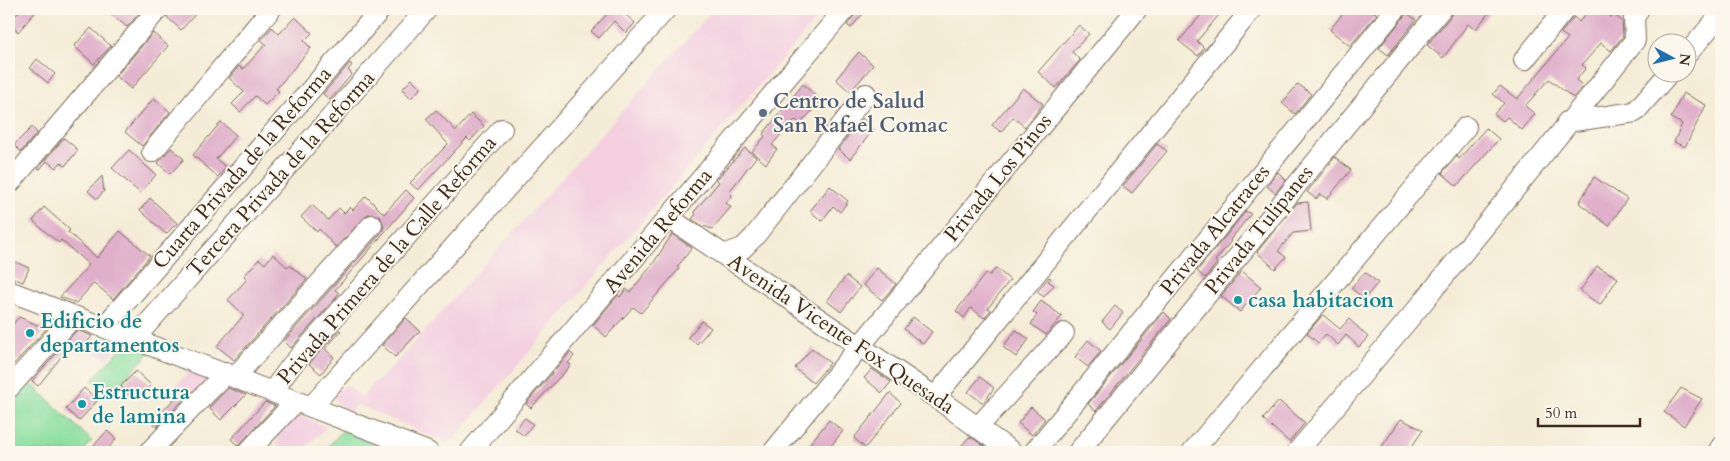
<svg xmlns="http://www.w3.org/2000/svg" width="1730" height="461" viewBox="0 0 1730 461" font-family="Cardo,serif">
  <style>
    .built { fill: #f3cfe0 }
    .green { fill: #8cdfa0; stroke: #64845f }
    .building { fill: #e0b0cb }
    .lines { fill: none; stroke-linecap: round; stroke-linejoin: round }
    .minor-casing { stroke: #7c6e5e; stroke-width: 22 }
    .minor { stroke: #fff; stroke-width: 20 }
    .service-dot { fill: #5c6f8a; stroke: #fbf7ec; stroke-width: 2 }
    .culture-dot { fill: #0f9aa8; stroke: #fbf7ec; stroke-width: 2 }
    .labels { text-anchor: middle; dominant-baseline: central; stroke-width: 4; stroke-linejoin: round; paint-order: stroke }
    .service-label { font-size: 21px; font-weight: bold; fill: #4e5e75; stroke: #fbf7ec; text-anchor: start }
    .street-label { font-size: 21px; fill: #3b2a1e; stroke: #fbf7ec }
    .culture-label { font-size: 21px; font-weight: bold; fill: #0d838f; stroke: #fbf7ec; text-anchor: start }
  </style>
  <rect width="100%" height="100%" fill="#fbf7ec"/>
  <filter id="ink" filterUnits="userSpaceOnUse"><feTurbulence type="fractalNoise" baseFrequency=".02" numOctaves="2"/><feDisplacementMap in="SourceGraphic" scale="10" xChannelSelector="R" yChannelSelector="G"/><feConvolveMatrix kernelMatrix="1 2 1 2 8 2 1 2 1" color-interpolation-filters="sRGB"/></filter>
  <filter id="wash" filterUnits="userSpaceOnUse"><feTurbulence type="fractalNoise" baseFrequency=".0096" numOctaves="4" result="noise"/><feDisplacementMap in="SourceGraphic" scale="20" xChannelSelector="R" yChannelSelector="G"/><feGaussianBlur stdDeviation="1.12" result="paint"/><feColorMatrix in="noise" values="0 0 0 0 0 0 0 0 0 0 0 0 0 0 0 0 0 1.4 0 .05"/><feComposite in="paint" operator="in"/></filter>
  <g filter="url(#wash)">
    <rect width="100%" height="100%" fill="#f4ecd6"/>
    <path class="built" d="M714 9H825L454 439 447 443 356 404 350 412 334 400 335 398 330 394 337 386 341 389 345 384 362 397 375 382 381 379Z
      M94 336 118 347 108 359 85 349Z
      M191 369 207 380 191 399 176 386Z
      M292 412 327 427 301 452H293L276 445 279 437 272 434Z"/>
    <path class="green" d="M127 342 150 352 109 396 92 380Z
      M26 379 92 441 85 448 88 452H16L9 445V398Z
      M347 426 386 443 377 452H323Z"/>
    <g id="blocks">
      <path class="building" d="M21 9H38L18 32 9 23Z
        M105 9H137L140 12 127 27Z
        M170 9H200L181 30 167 17Z
        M612 9H619L635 23 626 33 614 21 599 38 591 31Z
        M857 9H867L851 28 847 25 854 16Z
        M1206 9H1224L1197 41 1204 48 1198 56 1179 41Z
        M1346 9H1370L1377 14 1350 46 1330 30Z
        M1453 9H1492L1475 30 1468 24 1443 58 1427 45 1450 17Z
        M1590 9H1602L1611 17 1613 14 1622 21 1623 36 1611 51 1601 43 1582 65 1586 68 1576 80 1583 86 1573 98 1549 79 1525 106 1535 114 1522 130 1507 117 1503 121 1494 114 1504 103 1493 94 1500 86 1517 99 1568 38 1561 33 1574 17 1579 22Z
        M1407 13 1416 20 1388 55 1379 48Z
        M295 17 312 33 304 41 311 48 276 89 279 91 265 105 255 96 240 112 232 104 244 92 229 78 239 66 243 69 266 44 261 40 272 27 279 34Z
        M1079 25 1089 34 1072 52 1080 60 1056 88 1038 72Z
        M91 28 111 46 94 64 74 46Z
        M153 33 168 46 131 89 116 76Z
        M859 52 873 65 850 92 836 79Z
        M37 59 55 74 48 83 30 68Z
        M350 63 352 65 348 70 352 74 330 100 323 94Z
        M412 79 421 88 411 98 402 89Z
        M803 84 821 101 800 124 796 120 790 124 772 145 777 149 766 164 752 152 765 136 763 134Z
        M1298 84 1311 94 1295 114 1282 103Z
        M1023 88 1043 104 1025 127 1013 117 1001 132 992 125Z
        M1683 93 1706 105 1685 147 1674 142 1682 124 1671 118Z
        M154 98 170 112 142 146 125 132Z
        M436 110 456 131 471 114 484 126 470 141 467 138 418 190 410 183 448 144 426 119Z
        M862 118 874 129 850 159 838 149Z
        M221 122 236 135 216 159 226 167 218 177 193 155Z
        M32 127 37 133 21 152 14 145Z
        M1486 128 1499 139 1457 186 1442 173 1457 156 1459 159Z
        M64 138 78 150 65 166 61 162 56 168 47 161 40 169 38 168Z
        M1157 144 1167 151 1132 193 1123 186Z
        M171 148 184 159 170 174 158 163Z
        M745 148 756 157 729 192 732 195 726 203 731 207 712 229 701 225 692 219 696 214 694 212 719 182 716 180Z
        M129 150 156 175 140 193 112 168Z
        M1335 157 1351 170 1327 199 1320 194 1316 199 1307 192Z
        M1278 172 1286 180 1275 193 1267 186Z
        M102 176 104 191 97 199 88 191Z
        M1594 177 1627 199 1609 226 1579 203Z
        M830 186 848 201 840 212 833 206 822 221 810 211Z
        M406 190 414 198 335 290 339 293 335 299 291 348 284 341 381 233 384 227 380 216 368 214 336 247 319 229 317 232 301 217 312 205 328 220 339 208 344 213 350 207 353 210 366 196 384 214Z
        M150 198 177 223 166 234 140 210Z
        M1308 202 1311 231 1293 233 1278 251 1286 257 1275 269 1257 252 1297 203Z
        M44 207 70 230 68 232 97 258 120 231 150 256 113 299 94 283 76 303 60 297 89 265 61 240 59 243 33 221Z
        M1246 211 1251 214 1230 240 1231 241 1215 261 1217 263 1205 278 1197 271Z
        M672 234 692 248 677 267 679 269 641 313 633 307 606 337 593 325 618 295 620 297 626 289 630 292 653 264Z
        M273 254 287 267 289 265 307 279 234 360 217 346 244 315 228 300 247 279 244 276 259 259 265 264Z
        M9 259 29 268 23 282 9 276Z
        M1597 266 1618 278 1600 305 1580 291Z
        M877 268 896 284 882 300 863 285Z
        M996 268 1010 280 988 308 991 310 984 318 971 308 964 318 956 311 986 273 990 275Z
        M1242 271 1261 287 1240 312 1221 296Z
        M1365 272 1378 283 1364 299 1351 288Z
        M846 276 860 287 841 312 827 301Z
        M1049 277 1051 278 1048 281 1054 285 1044 297 1037 292Z
        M1041 301 1062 316 1046 335 1031 324 1037 315 1033 312Z
        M1115 306 1123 313 1110 329 1102 322Z
        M1164 312 1171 319 1096 411 1088 404Z
        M1323 315 1340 329 1349 319 1368 337 1359 347 1346 335 1338 345 1326 334 1318 343 1307 333Z
        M19 317 42 327 43 324 48 327 14 364 9 359V329Z
        M913 317 932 332 923 344 904 329Z
        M406 318 420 331 395 357 382 345Z
        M702 321 711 328 697 344 688 337Z
        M77 330 92 336 83 348 72 343 38 386 32 381Z
        M339 330 341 331 325 349 334 357 321 374 309 364Z
        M1016 330 1029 339 1016 357 1003 347Z
        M1088 340 1101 351 1088 367 1075 357Z
        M812 348 830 363 813 383 795 368Z
        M570 352 574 356 568 363 571 365 531 408 526 404Z
        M872 369 891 382 882 393 864 378Z
        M136 371 151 385 138 397 133 391 129 395 121 386Z
        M980 377 994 388 983 403 968 392Z
        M84 388 98 400 79 421 66 409Z
        M228 388 246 395 221 420 209 408Z
        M1681 388 1702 399 1684 426 1664 412Z
        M890 393 901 403 865 448 854 438Z
        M178 395 183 400 157 427 152 422Z
        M1279 401 1305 423 1289 442 1263 419Z
        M265 402 275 406 238 446 231 439Z
        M1031 407 1045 419 1032 435 1018 423Z
        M525 418 533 424 524 436 515 429Z
        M1401 419 1423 430 1408 452H1378Z
        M829 420 843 431 826 452H803Z
        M107 431 116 439 105 452H88Z
        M969 437 974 439 992 452H956Z"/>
    </g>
  </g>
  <g filter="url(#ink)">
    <use href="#blocks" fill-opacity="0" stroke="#7c6e5e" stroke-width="1"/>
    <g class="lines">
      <g class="minor-casing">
        <path id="minor" d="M1688 53 1721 14
          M1524 60 1565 9
          M1567 122 1635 112 1670 72
          M152 152 271 9
          M9 184 158 9
          M669 218 935 397 1012 452
          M726 254 743 248 754 237 866 94
          M9 291 428 452
          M104 327 381 9
          M134 339 427 9
          M235 377 372 225
          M9 388 74 316
          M272 392 291 366 502 129
          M935 397 1252 9
          M311 407 666 9
          M977 428 1064 333
          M149 452 226 373
          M248 452 296 401
          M470 452 845 9
          M773 452 1137 9
          M1034 452 1396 9
          M1078 452 1441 9
          M1192 452 1466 127
          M1297 452 1419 307 1605 78 1635 40 1634 18 1639 9
          M1718 452 1721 447"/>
      </g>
      <use href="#minor" class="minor"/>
    </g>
  </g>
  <circle class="service-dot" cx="763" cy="113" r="5"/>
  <g class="culture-dot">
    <circle cx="1238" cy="300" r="5"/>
    <circle cx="30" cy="333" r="5"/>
    <circle cx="82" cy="404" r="5"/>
  </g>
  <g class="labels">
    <g class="service-label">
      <text x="773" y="101">Centro de Salud<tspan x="773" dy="24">San Rafael Comac</tspan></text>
    </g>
    <g class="street-label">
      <text transform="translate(242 168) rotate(-49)">Cuarta Privada de la Reforma</text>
      <text transform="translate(281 174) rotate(-48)">Tercera Privada de la Reforma</text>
      <text transform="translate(998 178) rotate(-51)">Privada Los Pinos</text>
      <text transform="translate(1215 230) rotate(-51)">Privada Alcatraces</text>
      <text transform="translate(1259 230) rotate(-51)">Privada Tulipanes</text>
      <text transform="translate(658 231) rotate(-50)">Avenida Reforma</text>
      <text transform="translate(387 260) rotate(-49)">Privada Primera de la Calle Reforma</text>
      <text transform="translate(841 334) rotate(34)">Avenida Vicente Fox Quesada</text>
    </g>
    <g class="culture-label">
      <text x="1248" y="300">casa habitacion</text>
      <text x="40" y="321">Edificio de<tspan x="40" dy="24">departamentos</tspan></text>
      <text x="92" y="392">Estructura<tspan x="92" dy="24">de lamina</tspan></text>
    </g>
  </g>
  <rect width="1730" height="461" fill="none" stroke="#fbf7ec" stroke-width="30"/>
  <g transform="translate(1672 58) rotate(97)"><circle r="24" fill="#fbf7ec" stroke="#aea59a"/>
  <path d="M0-4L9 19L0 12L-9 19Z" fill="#1f6fb2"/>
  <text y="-8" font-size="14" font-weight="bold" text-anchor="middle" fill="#3b2a1e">N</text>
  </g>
  <path d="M1538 418v8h102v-8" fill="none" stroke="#3b2a1e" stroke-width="2.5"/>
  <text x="1545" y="418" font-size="15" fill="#3b2a1e" stroke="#fbf7ec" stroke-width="4" paint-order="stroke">50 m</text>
</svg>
